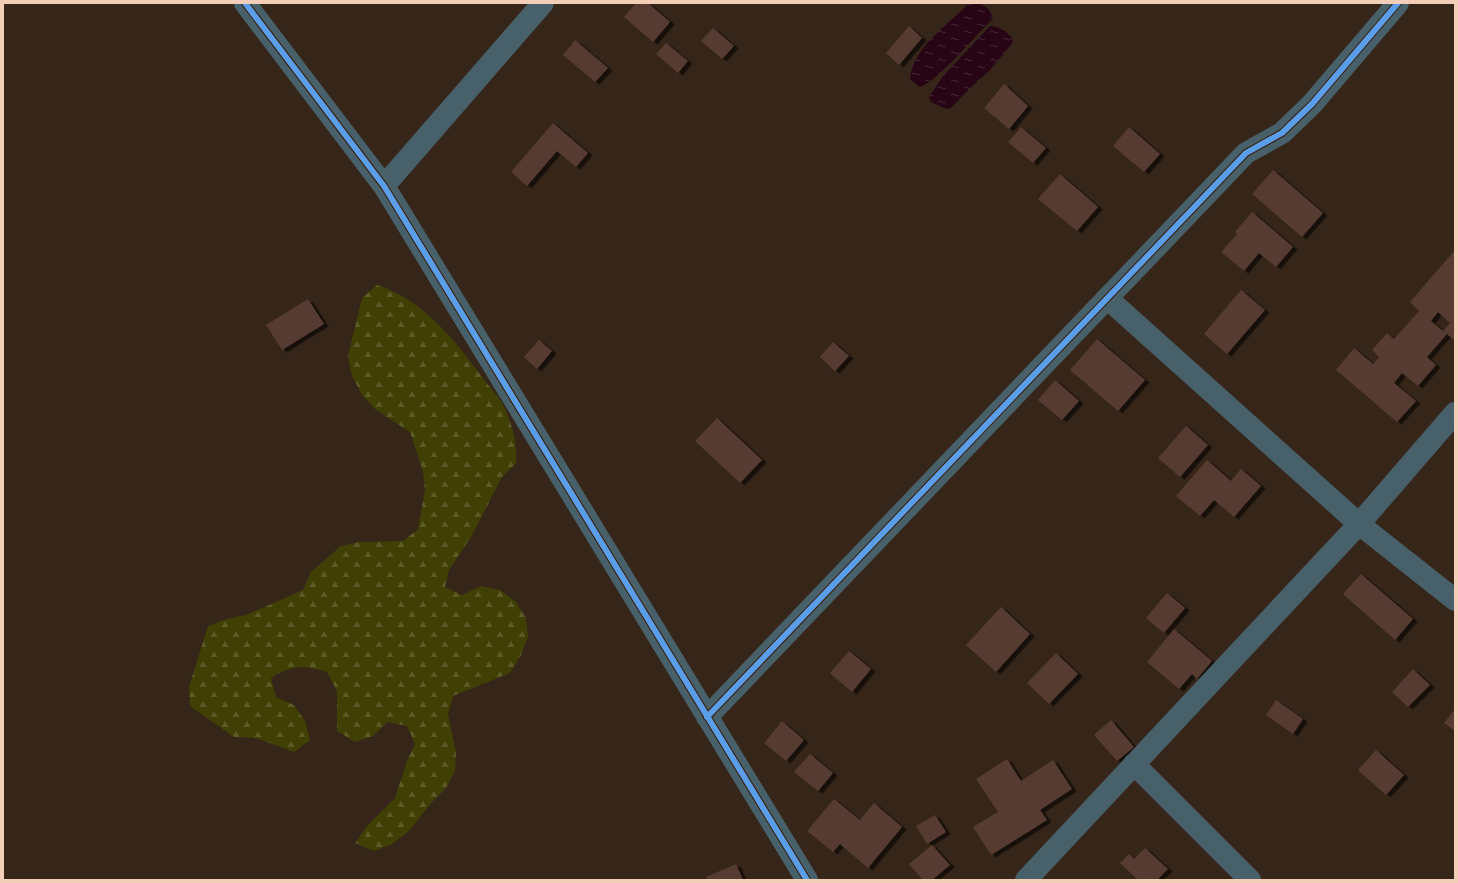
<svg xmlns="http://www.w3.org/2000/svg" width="1458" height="883" viewBox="0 0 1458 883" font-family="'Nunito Sans',sans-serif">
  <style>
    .forest { fill: url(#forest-firs) }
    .water { fill: url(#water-ripples) }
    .building { fill: #573b31; fill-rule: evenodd; filter: url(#shadow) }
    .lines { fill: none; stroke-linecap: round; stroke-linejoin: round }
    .minor { stroke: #47606a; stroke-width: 22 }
    .cycleway-casing { stroke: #381902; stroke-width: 8 }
    .cycleway { stroke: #5a9eea; stroke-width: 6 }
  </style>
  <defs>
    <pattern id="forest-firs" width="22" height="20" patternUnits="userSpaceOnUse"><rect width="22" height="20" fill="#404005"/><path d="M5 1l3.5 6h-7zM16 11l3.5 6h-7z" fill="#5c5a27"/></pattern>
    <pattern id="water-ripples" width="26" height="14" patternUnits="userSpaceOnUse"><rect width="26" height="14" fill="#270515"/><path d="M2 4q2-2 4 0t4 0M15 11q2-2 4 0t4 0" fill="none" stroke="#472835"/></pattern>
    <filter id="shadow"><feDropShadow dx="4.5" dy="2.5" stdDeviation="0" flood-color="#0009"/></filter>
  </defs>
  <rect width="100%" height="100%" fill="#362519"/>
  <path class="forest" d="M377 285C424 300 454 340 483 378 489 387 500 397 504 407 513 427 517 441 516 463L502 477 471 537 449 570 445 587 462 595 481 586 500 590 515 601 526 618 528 637 521 655 510 673 453 696 448 714 456 752 455 771 446 788 432 802 408 832 392 844 374 851 355 843 367 826 395 798 407 761 415 744 407 726 387 722 373 736 355 742 337 731V691L327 672C304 665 291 665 271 678L276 697 294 705 305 721 310 740 294 752 256 738 234 737 190 706 189 687 208 626 226 619 246 615 303 590 311 572 341 546 360 542 403 541 418 529 425 490 423 471 410 432 376 410 362 395 352 376 348 356 362 298Z"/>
  <path class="water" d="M969 3C981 3 990 6 993 19 978 32 935 85 919 87L910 79C913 46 949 25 969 3Z
    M990 26C999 26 1010 33 1013 41L1011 45 989 71 970 88 953 106 949 109 944 108 931 102 929 97 943 76Z"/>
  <path class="building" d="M636 3H648L670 22 653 42 624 17Z
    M909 26 922 38 899 65 886 53Z
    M713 28 734 46 722 59 701 41Z
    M575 40 608 68 595 82 563 55Z
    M666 43 688 61 678 73 656 54Z
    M1004 84 1028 106 1009 129 984 108Z
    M553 123 588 153 576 167 557 151 527 186 511 172Z
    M1021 127 1046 148 1033 163 1008 142Z
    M1129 127 1160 154 1144 172 1113 146Z
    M1273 170 1323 213 1302 237 1252 194Z
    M1060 174 1098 207 1077 231 1038 199Z
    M1252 212 1293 247 1276 267 1259 253 1244 271 1221 252 1237 234 1235 232Z
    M1455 250V341L1447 334 1427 357 1436 365 1418 386 1402 373 1394 383 1416 401 1397 422 1336 370 1354 348 1373 364 1379 357 1372 350 1387 333 1394 339 1419 311 1410 302ZM1438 312 1450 323 1443 331 1431 321Z
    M1241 290 1265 310 1227 354 1204 334Z
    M308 299 324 324 282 350 266 325Z
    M1097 339 1145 380 1118 411 1070 370Z
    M539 340 552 351 537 369 524 357Z
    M833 342 849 356 835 371 820 357Z
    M1055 380 1079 401 1062 420 1038 400Z
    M717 418 762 460 740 483 695 441Z
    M1186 426 1208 445 1180 477 1158 458Z
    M1207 460 1231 481 1241 469 1261 486 1234 517 1214 500 1200 516 1176 496Z
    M1361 574 1413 619 1395 640 1343 594Z
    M1167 593 1185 608 1164 633 1146 618Z
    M1001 607 1030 634 996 672 966 645Z
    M1174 629 1212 661 1197 679 1192 674 1179 689 1147 662Z
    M849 651 871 669 852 692 830 673Z
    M1056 653 1078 674 1049 704 1027 683Z
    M1413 669 1430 685 1408 707 1392 692Z
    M1276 700 1303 719 1293 734 1266 715Z
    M1455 709V731L1444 723Z
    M1111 720 1134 747 1117 761 1094 735Z
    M782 721 804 740 786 761 764 743Z
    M1376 750 1404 775 1386 795 1358 770Z
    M810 754 833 773 818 791 794 772Z
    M1007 759 1021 781 1053 760 1072 789 1040 810 1047 820 991 855 973 827 998 812 976 779Z
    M834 799 860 820 874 803 902 827 868 868 840 844 833 852 807 831Z
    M935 815 946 832 927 844 916 826Z
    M932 845 950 865 932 880H923L909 864Z
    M1145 848 1168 869 1157 880H1138L1120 863 1129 854 1134 859Z
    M736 864 743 880H708L706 877Z"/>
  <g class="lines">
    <path class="minor" d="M245 3 384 186 807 880
      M384 186 543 3
      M1107 298 1359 524 1455 600
      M707 717 1246 153 1282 133 1312 104 1398 3
      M1134 764 1250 880
      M1026 880 1359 524 1455 413"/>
    <g class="cycleway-casing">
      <path id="cycleway" d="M245 3 384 186 807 880
        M707 717 1246 153 1282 133 1312 104 1398 3"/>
    </g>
    <use href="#cycleway" class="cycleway"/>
  </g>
  <rect width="1458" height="883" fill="none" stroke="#f2cdb8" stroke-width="8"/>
</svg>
